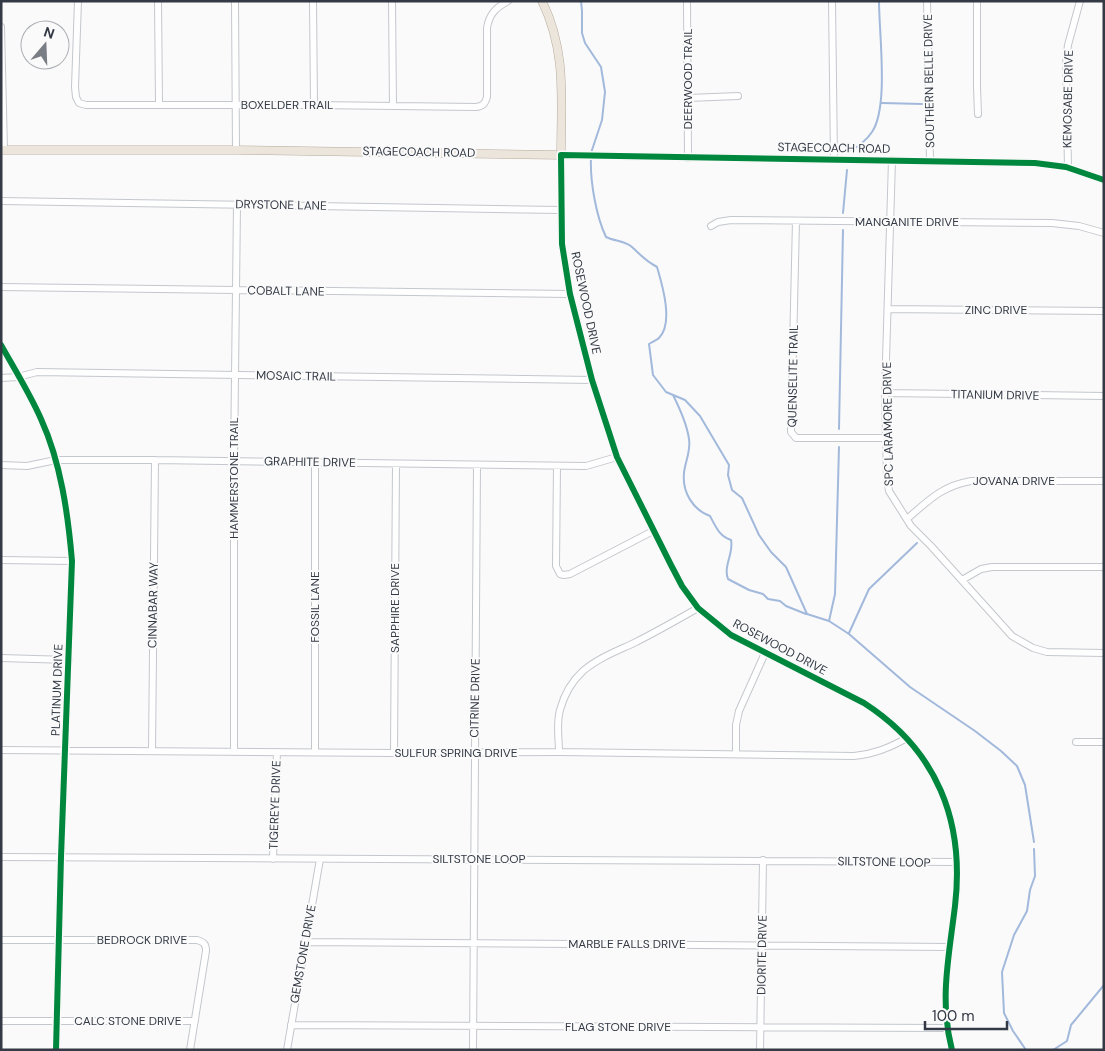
<svg xmlns="http://www.w3.org/2000/svg" width="1105" height="1051" viewBox="0 0 1105 1051" font-family="'DM Sans',sans-serif">
  <style>
    .lines { fill: none; stroke-linecap: round; stroke-linejoin: round }
    .stream { stroke: #a2b9dc; stroke-width: 2 }
    .minor-casing { stroke: #c4c7cc; stroke-width: 8 }
    .major-casing { stroke: #b7ab9c; stroke-width: 9 }
    .minor { stroke: #fefefe; stroke-width: 6 }
    .major { stroke: #ece5dc; stroke-width: 8 }
    .cycleway-casing { stroke: #fafafa; stroke-width: 9 }
    .cycleway { stroke: #00873e; stroke-width: 6 }
    .labels { text-anchor: middle; dominant-baseline: central; stroke-width: 4; stroke-linejoin: round; paint-order: stroke }
    .street-label { font-size: 12px; fill: #333a45; stroke: #fafafa }
  </style>
  <rect width="100%" height="100%" fill="#fafafa"/>
  <g class="lines">
    <path class="stream" d="M581 1 582 11V33L585 43 601 67 605 92 602 120 591 153
      M882 103 922 104
      M848 152C858 147 866 141 872 132 889 107 879 34 879 1
      M591 158C590 181 596 216 606 237 614 241 626 241 632 247 642 256 644 260 657 267 662 284 674 323 659 338 657 340 652 342 649 344L653 375 666 392 685 400 700 416 729 465 728 475 732 490 742 498 759 535 771 552 786 567 807 614 829 621 849 634 910 687 975 731 1001 751 1017 766 1025 785 1034 842
      M843 213 847 170
      M673 395C680 409 687 424 689 439 691 451 685 462 684 473 682 492 693 510 710 516 716 527 719 536 731 540 734 553 723 566 728 579L749 590 763 594 768 599 780 601 786 606 806 614
      M839 429 843 230
      M829 621 835 594 839 447
      M849 633 869 589 917 543
      M1026 1050 1013 1031 1004 1013 1002 972 1014 935 1027 911 1030 890 1035 876 1034 849
      M1053 1050 1067 1041 1071 1025 1104 985"/>
    <g class="minor-casing">
      <path id="minor" d="M78 1 75 87 76 97 79 103 86 105H314L476 107C483 106 485 104 487 97V28C489 15 495 8 508 1
        M158 1 159 104
        M235 1 236 150
        M313 1 314 105
        M392 1 393 106
        M687 1 688 158
        M832 1 834 160
        M927 1 930 161
        M977 1V87L978 114
        M1 27 4 150
        M688 98 738 96
        M892 160 885 393 887 478 889 491 911 526 931 546 1012 636 1033 648 1047 652 1104 653
        M1068 167 1066 63 1068 45 1080 1
        M1 201 561 210
        M796 221 791 432 796 438H887
        M711 226 718 222 731 220 1052 223 1079 226 1104 233
        M1 287 570 294
        M888 309 1104 311
        M1 345C15 370 30 394 41 419 61 463 68 514 72 561L61 857 56 1050
        M1 378 18 377 37 372 592 380
        M885 393 1104 396
        M1 465 27 466 56 460H155L586 466 617 457
        M557 466 556 566 560 574 564 575 570 574 653 531
        M907 519C929 500 942 486 971 481H1104
        M1 560 72 561
        M962 580 981 569 992 567H1104
        M1 658 69 660
        M1076 742H1104
        M1 750 394 753 559 752 854 756C874 754 889 748 907 738
        M152 751 155 460
        M234 752V462L237 205
        M315 752V462
        M559 752C559 738 556 724 560 710 564 695 572 681 583 671 598 658 617 651 634 643 656 632 677 620 698 608
        M394 753 396 464
        M736 754V725L739 711 765 653
        M1 857 957 862
        M273 859 277 752
        M1 940H197C204 942 206 944 206 951L190 1050
        M305 942 950 947
        M1 1021H195
        M291 1025 946 1028
        M287 1050 320 859
        M473 1050 477 466
        M760 1050 763 860
        M952 1050C939 1000 949 956 955 906 965 821 937 750 864 703L731 635 698 608 682 586 671 565 617 457 592 380 570 294 562 244 561 155 1035 163 1066 167 1104 180"/>
    </g>
    <g class="major-casing">
      <path id="major" d="M1 150H236L561 155C561 100 567 52 542 1"/>
    </g>
    <use href="#minor" class="minor"/>
    <use href="#major" class="major"/>
    <g class="cycleway-casing">
      <path id="cycleway" d="M1 345C15 370 30 394 41 419 61 463 68 514 72 561L61 857 56 1050
        M952 1050C939 1000 949 956 955 906 965 821 937 750 864 703L731 635 698 608 682 586 671 565 617 457 592 380 570 294 562 244 561 155 1035 163 1066 167 1104 180"/>
    </g>
    <use href="#cycleway" class="cycleway"/>
  </g>
  <g class="labels">
    <g class="street-label">
      <text transform="translate(688 79) rotate(-90)">DEERWOOD TRAIL</text>
      <text transform="translate(929 81) rotate(-91)">SOUTHERN BELLE DRIVE</text>
      <text transform="translate(1068 99) rotate(-89)">KEMOSABE DRIVE</text>
      <text x="287" y="105">BOXELDER TRAIL</text>
      <text transform="translate(834 148) rotate(1)">STAGECOACH ROAD</text>
      <text transform="translate(419 152) rotate(1)">STAGECOACH ROAD</text>
      <text transform="translate(281 205) rotate(1)">DRYSTONE LANE</text>
      <text x="907" y="222">MANGANITE DRIVE</text>
      <text transform="translate(286 291) rotate(1)">COBALT LANE</text>
      <text transform="translate(586 303) rotate(78)">ROSEWOOD DRIVE</text>
      <text x="996" y="310">ZINC DRIVE</text>
      <text transform="translate(296 376) rotate(1)">MOSAIC TRAIL</text>
      <text transform="translate(793 376) rotate(-89)">QUENSELITE TRAIL</text>
      <text transform="translate(995 395) rotate(1)">TITANIUM DRIVE</text>
      <text transform="translate(888 424) rotate(-91)">SPC LARAMORE DRIVE</text>
      <text transform="translate(310 462) rotate(1)">GRAPHITE DRIVE</text>
      <text transform="translate(234 478) rotate(-90)">HAMMERSTONE TRAIL</text>
      <text x="1014" y="481">JOVANA DRIVE</text>
      <text transform="translate(153 605) rotate(-89)">CINNABAR WAY</text>
      <text transform="translate(315 607) rotate(-90)">FOSSIL LANE</text>
      <text transform="translate(395 608) rotate(-90)">SAPPHIRE DRIVE</text>
      <text transform="translate(780 647) rotate(28)">ROSEWOOD DRIVE</text>
      <text transform="translate(57 690) rotate(-88)">PLATINUM DRIVE</text>
      <text transform="translate(475 698) rotate(-89)">CITRINE DRIVE</text>
      <text x="456" y="753">SULFUR SPRING DRIVE</text>
      <text transform="translate(275 805) rotate(-88)">TIGEREYE DRIVE</text>
      <text x="479" y="859">SILTSTONE LOOP</text>
      <text transform="translate(884 862) rotate(1)">SILTSTONE LOOP</text>
      <text x="142" y="940">BEDROCK DRIVE</text>
      <text x="627" y="944">MARBLE FALLS DRIVE</text>
      <text transform="translate(303 954) rotate(-80)">GEMSTONE DRIVE</text>
      <text transform="translate(762 955) rotate(-89)">DIORITE DRIVE</text>
      <text x="128" y="1021">CALC STONE DRIVE</text>
      <text x="618" y="1027">FLAG STONE DRIVE</text>
    </g>
  </g>
  <rect width="1105" height="1051" fill="none" stroke="#333a45" stroke-width="5"/>
  <g transform="translate(45 45) rotate(19)"><circle r="24" fill="#fafafa" stroke="#aaadb2"/>
  <path d="M0-4L9 19L0 12L-9 19Z" fill="#797d84"/>
  <text y="-8" font-size="14" font-weight="bold" text-anchor="middle" fill="#333a45">N</text>
  </g>
  <path d="M925 1021v8h82v-8" fill="none" stroke="#333a45" stroke-width="2.5"/>
  <text x="932" y="1021" font-size="15" fill="#333a45" stroke="#fafafa" stroke-width="4" paint-order="stroke">100 m</text>
</svg>
